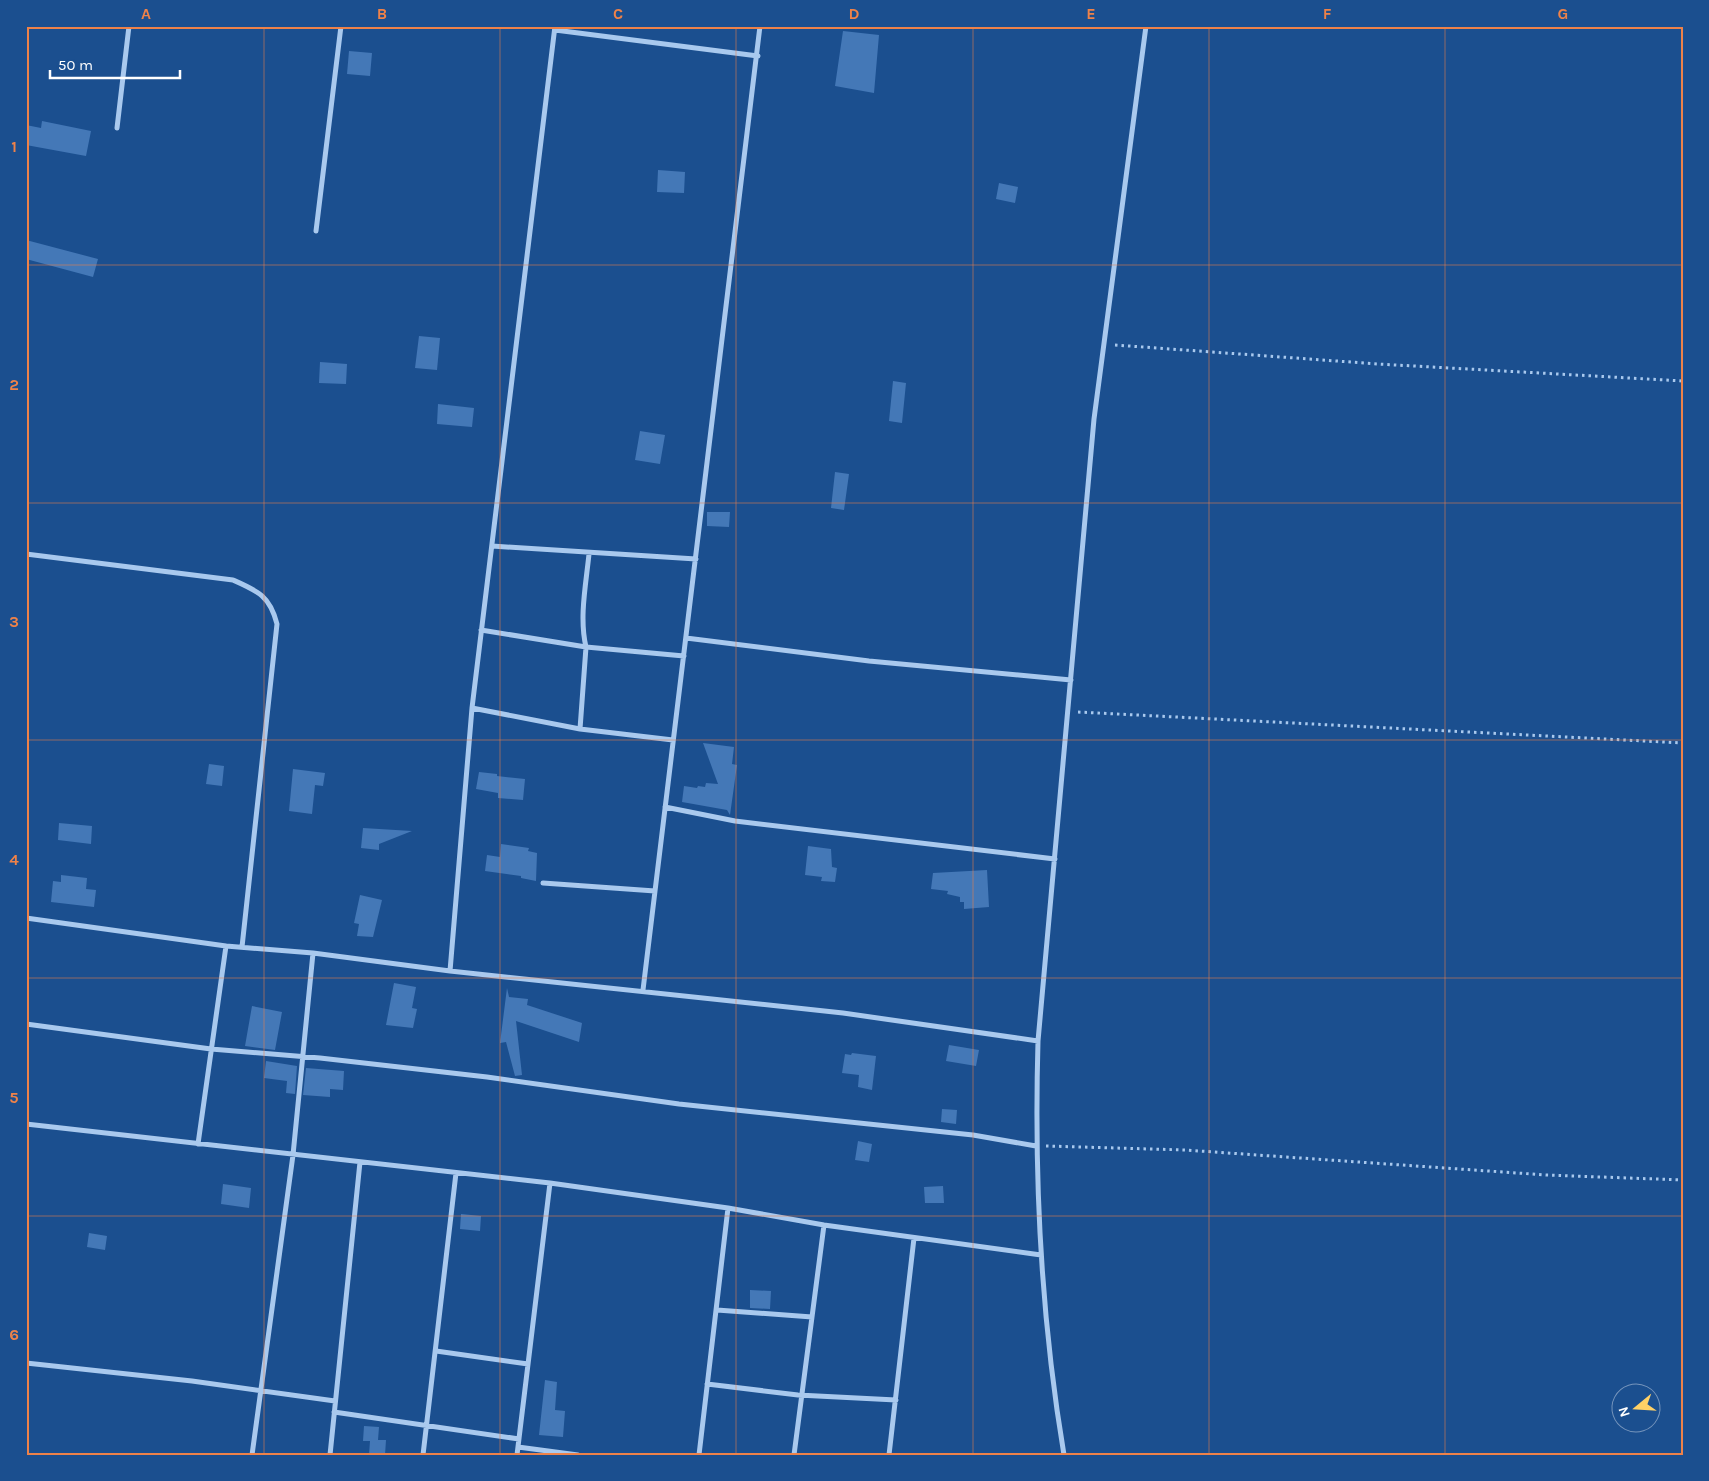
<svg xmlns="http://www.w3.org/2000/svg" width="1709" height="1481" viewBox="0 0 1709 1481" font-family="Karla,sans-serif">
  <style>
    .building { fill: #4478b7 }
    .lines { fill: none; stroke-linecap: round; stroke-linejoin: round }
    .path { stroke: #a9c9ee; stroke-width: 3; stroke-dasharray: 2.5 4; stroke-linecap: butt }
    .minor { stroke: #a9c9ee; stroke-width: 5 }
    .grid { fill: none; stroke: #ee8249; stroke-width: 1; stroke-opacity: 0.55 }
    .neatline { fill: none; stroke: #ee8249; stroke-width: 2 }
    .grid-label { font-size: 16px; text-anchor: middle; font-weight: bold; fill: #ee8249 }
  </style>
  <rect width="100%" height="100%" fill="#1b4f8f"/>
  <path class="building" d="M843 31 879 35 874 93 835 86Z
    M349 51 372 53 370 76 347 74Z
    M42 121 91 131 86 156 26 145V125L41 128Z
    M658 170 685 172 684 193 657 192Z
    M999 183 1018 187 1015 203 996 199Z
    M26 240 98 259 93 277 26 259Z
    M419 336 440 338 437 370 415 368Z
    M320 362 347 364 346 384 319 383Z
    M893 381 906 383 902 423 889 421Z
    M438 404 474 408 472 427 437 424Z
    M640 431 665 435 660 464 635 460Z
    M835 472 849 474 844 510 831 508Z
    M707 512H730L729 527 707 526Z
    M703 743 734 747 732 764 737 765 730 815 727 810 682 802 684 786 697 788 698 786 705 787 706 783 718 784Z
    M209 764 224 766 222 786 206 784Z
    M293 769 325 773 323 786 315 785 312 814 289 811Z
    M479 772 497 774V776L525 779 523 800 498 798V793L476 789Z
    M59 823 92 826 91 844 58 840Z
    M363 828 412 831 379 844V850L361 848Z
    M501 844 529 848 528 851 537 853 536 881 521 878V876L485 871 487 855 500 857Z
    M808 846 831 849 832 867 837 868 835 882 821 881 822 877 805 875Z
    M987 870 989 907 964 909V902H960V897L947 894 948 891 931 889 933 873Z
    M61 875 87 878 86 889 96 890 94 907 51 902 53 881 61 882Z
    M360 895 382 900 373 937 357 936 359 924 354 923Z
    M394 983 416 987 412 1008 417 1009 413 1028 386 1025Z
    M507 988 509 997 528 999 527 1005 582 1023 579 1042 516 1021 522 1075 515 1076 506 1042 500 1043Z
    M252 1006 282 1012 275 1050 245 1046Z
    M949 1045 979 1050 976 1066 946 1061Z
    M852 1053 876 1056 872 1090 858 1087 859 1075 842 1073 845 1054 851 1055Z
    M266 1061 297 1066 295 1094 286 1093 287 1081 264 1078Z
    M306 1068 344 1071 343 1090 330 1089V1097L303 1095Z
    M942 1109 957 1110 956 1124 941 1122Z
    M858 1141 872 1144 869 1162 855 1160Z
    M223 1184 251 1188 249 1208 221 1204Z
    M943 1186 944 1203H925L924 1187Z
    M461 1214 481 1216 480 1231 460 1229Z
    M89 1233 107 1236 105 1250 87 1247Z
    M750 1290 771 1291 770 1309 750 1308Z
    M545 1380 557 1382 555 1410 565 1411 563 1437 539 1435Z
    M364 1426 379 1427 378 1440H386L385 1455H369L370 1441H363Z"/>
  <g class="lines">
    <path class="path" d="M1115 345 1378 364 1683 381
      M1078 712 1683 743
      M1046 1146 1185 1150 1546 1175 1683 1180"/>
    <path class="minor" d="M555 30 758 56
      M117 128 129 26
      M316 231 341 26
      M492 546 696 559
      M26 554 233 580C258 591 270 596 277 624L242 947
      M481 630 586 647 684 656
      M686 638 869 661 1071 680
      M472 708 580 729 673 740
      M580 729 586 647C579 618 586 584 589 554
      M665 807 735 821 1055 859
      M543 883 655 891
      M26 918 226 946 313 953 450 971 843 1013 1038 1041
      M450 971 472 708 555 26
      M643 990 760 26
      M26 1024 211 1049 320 1058 487 1077 679 1104 973 1135 1036 1146
      M26 1124 550 1183 728 1208 824 1225 1041 1255
      M198 1144 226 946
      M717 1310 812 1317
      M436 1351 528 1364
      M26 1363 192 1381 335 1401
      M707 1384 798 1395 896 1400
      M334 1412 519 1439
      M518 1447 578 1455
      M252 1455 293 1155 313 953
      M330 1455 360 1162
      M423 1455 456 1173
      M517 1455 550 1183
      M699 1455 728 1208
      M794 1455 824 1225
      M889 1455 914 1238
      M1064 1455C1041 1318 1034 1179 1038 1041L1094 419 1146 26"/>
  </g>
  <path class="grid" d="M264 26V1455M500 26V1455M736 26V1455M973 26V1455M1209 26V1455M1445 26V1455M26 265H1683M26 503H1683M26 740H1683M26 978H1683M26 1216H1683"/>
  <rect width="1709" height="1481" fill="none" stroke="#1b4f8f" stroke-width="55"/>
  <g transform="translate(1636 1408) rotate(252)"><circle r="24" fill="#1b4f8f" stroke="#7695bc"/>
  <path d="M0-4L9 19L0 12L-9 19Z" fill="#ffd166"/>
  <text y="-8" font-size="14" font-weight="bold" text-anchor="middle" fill="#ffffff">N</text>
  </g>
  <path d="M50 70v8h130v-8" fill="none" stroke="#ffffff" stroke-width="2.5"/>
  <text x="58" y="70" font-size="15" fill="#ffffff" stroke="#1b4f8f" stroke-width="4" paint-order="stroke">50 m</text>
  <rect x="28" y="28" width="1654" height="1426" class="neatline"/>
  <g class="grid-label">
    <text x="146" y="19">A</text>
    <text x="382" y="19">B</text>
    <text x="618" y="19">C</text>
    <text x="854" y="19">D</text>
    <text x="1091" y="19">E</text>
    <text x="1327" y="19">F</text>
    <text x="1563" y="19">G</text>
    <text x="14" y="152">1</text>
    <text x="14" y="390">2</text>
    <text x="14" y="627">3</text>
    <text x="14" y="865">4</text>
    <text x="14" y="1103">5</text>
    <text x="14" y="1340">6</text>
  </g>
</svg>
